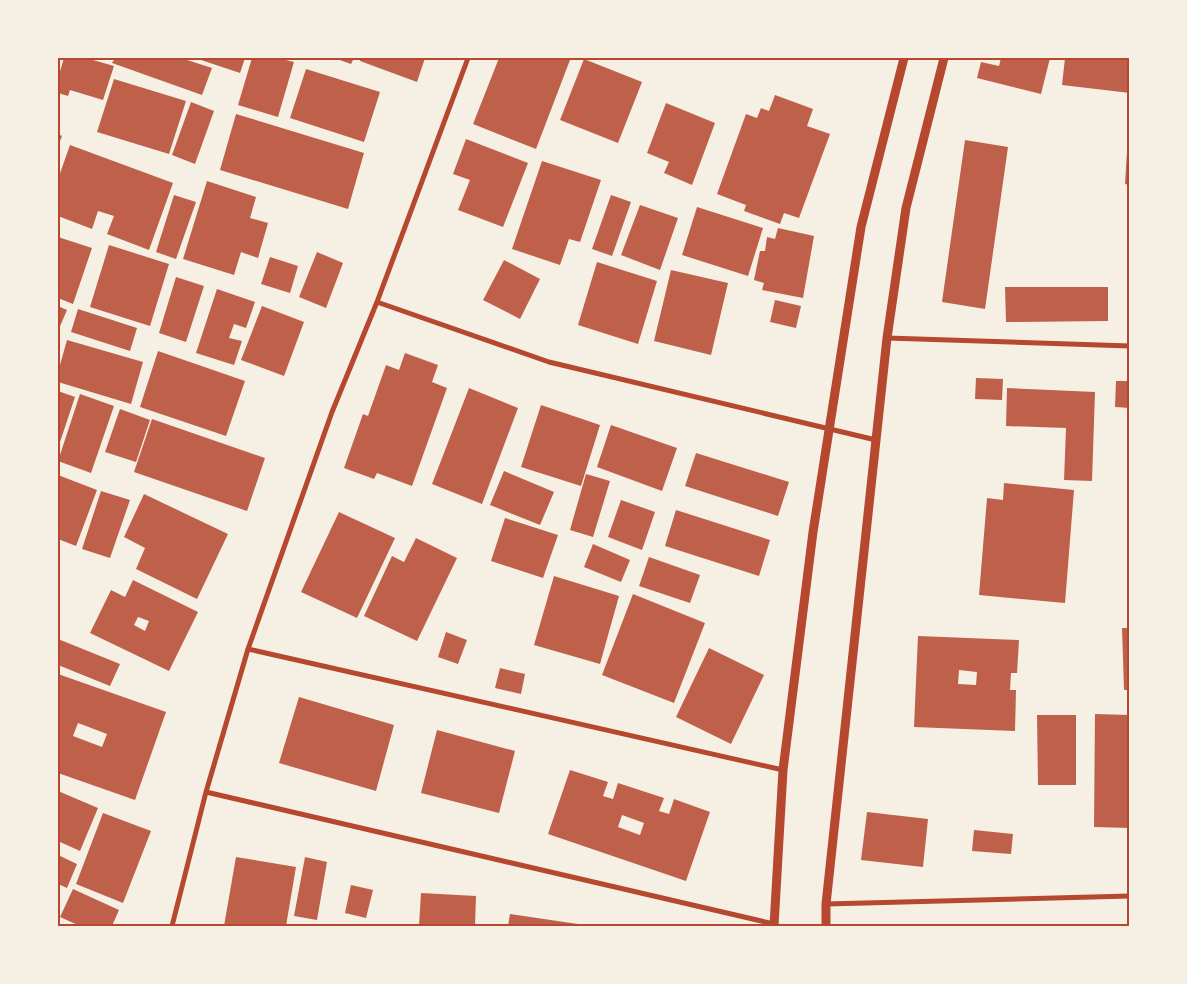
<svg xmlns="http://www.w3.org/2000/svg" width="1187" height="984" viewBox="0 0 1187 984" font-family="Manrope,sans-serif">
  <style>
    .building { fill: #bf614a; fill-rule: evenodd }
    .lines { fill: none; stroke-linecap: round; stroke-linejoin: round }
    .minor { stroke: #b5482f; stroke-width: 5 }
    .tertiary { stroke: #b5482f; stroke-width: 9 }
    .neatline { fill: none; stroke: #b5482f; stroke-width: 2 }
  </style>
  <rect width="100%" height="100%" fill="#f6efe4"/>
  <path class="building" d="M64 58H86L114 66 103 100 70 90 68 96 58 93V78Z
    M115 58H181L212 68 202 95 112 63Z
    M195 58H245L240 73Z
    M252 58H278L294 62 278 117 238 105Z
    M334 58H354L351 64Z
    M361 58H425L417 82 360 61Z
    M499 58H564L570 60 536 149 473 124Z
    M1001 58H1050L1041 94 977 78 981 62 999 66Z
    M1065 58H1130V93L1062 85Z
    M584 59 642 82 618 143 560 120Z
    M306 69 380 92 364 142 290 118Z
    M114 79 186 101 169 154 97 132Z
    M775 95 813 109 807 126 830 134 799 218 784 213 780 224 744 211 746 205 717 194 746 114 757 118 761 108 769 111Z
    M191 102 214 111 195 164 172 155Z
    M666 103 715 123 692 185 664 173 669 162 647 153Z
    M236 114 364 153 348 209 220 170Z
    M58 134 62 136 58 146Z
    M1128 136H1130V185L1125 184Z
    M466 139 528 163 503 227 458 210 470 180 453 174Z
    M965 140 1008 147 985 309 942 302Z
    M70 145 173 183 149 250 107 234 114 216 98 211 92 229 58 216V179Z
    M542 161 601 180 580 242 569 239 560 265 512 249Z
    M207 181 256 197 250 218 268 223 258 258 241 252 234 275 183 259Z
    M174 195 196 202 176 259 156 252Z
    M611 195 631 202 612 256 592 249Z
    M640 205 678 218 660 270 621 255Z
    M697 207 763 228 748 276 682 255Z
    M778 228 814 236 803 298 762 290 764 283 754 280 760 251H765L767 237 775 239Z
    M58 237 92 248 73 304 58 298Z
    M109 245 169 264 150 326 90 307Z
    M317 252 343 263 326 308 299 297Z
    M270 257 298 266 290 293 261 284Z
    M504 260 540 279 520 319 483 300Z
    M597 262 657 281 638 344 578 325Z
    M671 270 728 283 711 355 654 341Z
    M176 277 204 286 186 342 159 333Z
    M1005 287H1108V321L1006 322Z
    M217 289 255 302 246 328 234 324 229 338 242 341 234 365 196 353Z
    M775 300 801 306 796 328 770 322Z
    M58 306 67 310 58 331Z
    M262 306 304 322 284 376 241 360Z
    M78 309 137 328 130 351 71 332Z
    M67 340 143 362 131 404 58 382V372Z
    M158 351 245 381 226 436 140 407Z
    M405 353 438 365 432 382 447 388 412 486 377 473 374 479 344 468 363 414 368 416 386 365 399 370Z
    M976 378 1003 379 1002 400 975 399Z
    M1116 381H1130V408L1115 407Z
    M469 388 518 408 482 504 432 484Z
    M1007 388 1095 392 1092 481 1064 480 1066 428 1006 426Z
    M58 391 75 397 58 448Z
    M80 394 114 406 91 473 58 461Z
    M541 405 600 425 581 486 521 467Z
    M120 409 150 420 136 462 105 452Z
    M152 419 265 458 247 511 134 472Z
    M611 425 677 448 662 491 597 467Z
    M696 453 789 482 778 516 685 486Z
    M504 471 554 492 540 525 490 505Z
    M586 474 610 481 593 537 570 530Z
    M58 475 97 490 76 546 58 539Z
    M1004 483 1074 490 1065 603 979 595 987 498 1003 500Z
    M101 491 130 500 110 558 82 549Z
    M144 494 228 534 197 599 136 569 145 548 124 537Z
    M621 500 655 512 642 550 608 537Z
    M676 510 770 540 759 576 665 546Z
    M339 512 395 538 357 618 301 592Z
    M505 518 558 535 543 578 491 561Z
    M416 538 457 558 417 641 364 616 392 556 404 562Z
    M593 544 630 560 621 582 584 567Z
    M649 557 700 575 690 603 639 586Z
    M554 576 619 596 600 664 534 645Z
    M133 580 198 612 169 671 90 633 111 590 125 597ZM138 617 149 621 145 631 134 625Z
    M633 594 705 623 674 703 602 675Z
    M1122 628H1130V690H1124Z
    M446 632 467 640 458 664 438 657Z
    M918 636 1019 640 1017 673H1011L1010 690H1016L1015 731 914 727ZM959 670 977 672 976 685 958 684Z
    M58 639 120 664 110 686 58 665Z
    M709 648 764 675 731 744 676 717Z
    M500 668 525 674 521 694 495 688Z
    M58 674 166 712 135 800 58 773ZM78 723 107 734 102 747 73 736Z
    M299 697 394 725 376 791 279 763Z
    M1095 714 1130 715V828L1094 827Z
    M1037 715H1076V785H1038Z
    M437 730 515 751 499 813 421 793Z
    M570 770 608 782 603 796 613 799 618 783 664 798 659 811 669 814 674 799 710 812 686 881 548 834ZM622 815 644 823 640 835 618 827Z
    M58 791 98 808 80 851 58 841Z
    M867 812 928 819 923 867 861 860Z
    M103 813 151 831 123 903 76 884Z
    M974 830 1013 834 1011 854 972 851Z
    M58 855 77 864 67 888 58 884Z
    M236 857 296 867 286 926H224Z
    M305 857 327 862 317 920 294 916Z
    M351 885 373 890 366 918 345 913Z
    M73 889 119 910 112 926H80L60 917Z
    M421 893 476 896 475 926H419Z
    M510 914 578 924V926H508Z
    M296 924 310 925V926H296Z"/>
  <g class="lines">
    <path class="minor" d="M377 302 549 362 876 440
      M887 338 1130 346
      M248 649 783 770
      M206 792 774 924
      M826 904 1130 896
      M172 926 206 792 248 649 332 412 377 302 468 58"/>
    <path class="tertiary" d="M774 926 783 770 813 532 861 227 904 58
      M826 926V904L887 338 906 208 944 58"/>
  </g>
  <rect width="1187" height="984" fill="none" stroke="#f6efe4" stroke-width="118"/>
  <rect x="59" y="59" width="1069" height="866" class="neatline"/>
</svg>
